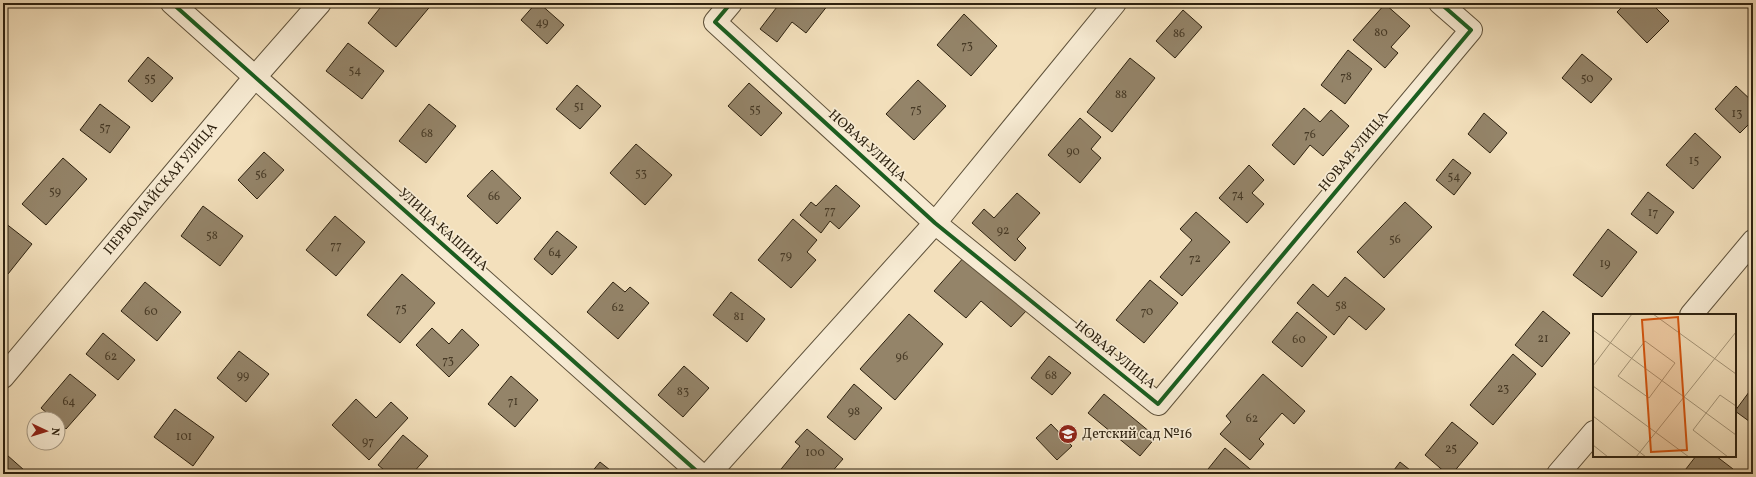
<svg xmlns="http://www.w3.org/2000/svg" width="1756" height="477" viewBox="0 0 1756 477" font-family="Vollkorn,serif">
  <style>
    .building { fill: #948469; stroke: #2d210f }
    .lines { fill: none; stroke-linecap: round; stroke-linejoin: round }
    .street-casing { stroke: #5e513a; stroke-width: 24 }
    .street { stroke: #f7ebd3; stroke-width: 22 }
    .cycleway-casing { stroke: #f7ebd3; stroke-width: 6 }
    .cycleway { stroke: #1b5e20; stroke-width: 4 }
    .labels { text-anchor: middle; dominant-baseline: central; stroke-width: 3.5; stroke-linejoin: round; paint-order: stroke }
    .number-label { font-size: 12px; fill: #473a26 }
    .street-label { font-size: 14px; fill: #2d210f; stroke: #f7ebd3 }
    .poi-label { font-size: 14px; fill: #2d210f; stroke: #f7ebd3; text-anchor: start }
    .inset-road { fill: none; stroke: #a49477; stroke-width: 1 }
    .view { fill: #d5530c; fill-opacity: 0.15; stroke: #d5530c; stroke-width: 2 }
    .inset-edge { fill: none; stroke: #2d210f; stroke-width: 2 }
  </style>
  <rect width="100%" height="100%" fill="#f3e0bc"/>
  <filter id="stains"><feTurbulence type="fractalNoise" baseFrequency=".005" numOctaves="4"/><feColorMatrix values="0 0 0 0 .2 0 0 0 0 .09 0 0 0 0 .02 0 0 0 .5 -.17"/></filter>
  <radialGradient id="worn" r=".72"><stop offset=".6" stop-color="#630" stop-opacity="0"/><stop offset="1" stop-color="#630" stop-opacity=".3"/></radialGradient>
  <path class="building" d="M384 3H433L396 47 368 23Z
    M536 3H539L564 25 547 44 521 20Z
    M780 3H826L828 5 806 33 792 22 777 42 760 29Z
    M1626 3H1651L1669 21 1647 43 1617 12Z
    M1385 4 1410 26 1391 47 1398 53 1385 68 1353 40Z
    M1183 10 1202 27 1175 58 1156 41Z
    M964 14 997 46 971 76 937 45Z
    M348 43 384 71 362 99 326 71Z
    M1348 50 1372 69 1345 104 1321 85Z
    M1582 54 1612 79 1591 103 1562 78Z
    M148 57 173 78 152 102 128 81Z
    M1130 58 1155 78 1112 132 1087 112Z
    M918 80 946 106 914 140 886 114Z
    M749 83 782 113 761 136 728 106Z
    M577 85 601 106 580 129 556 109Z
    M1736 86 1753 102V120L1740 133 1715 109Z
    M100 104 130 127 110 153 80 130Z
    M429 104 456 126 426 163 399 141Z
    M1304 108 1320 122 1331 110 1349 126 1323 156 1310 145 1294 165 1272 145Z
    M1484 113 1507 133 1490 153 1468 134Z
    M1080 118 1101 137 1091 149 1101 158 1080 183 1048 155Z
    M1695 133 1721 157 1693 189 1666 165Z
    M636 144 672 175 645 205 610 173Z
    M264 152 284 170 257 199 238 180Z
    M63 158 87 179 46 225 22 204Z
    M1453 159 1471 173 1454 195 1436 180Z
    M1249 165 1264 180 1252 193 1264 204 1247 223 1219 198Z
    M492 170 521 198 497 224 467 196Z
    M836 185 860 206 839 229 830 221 821 233 800 215 811 202 816 206Z
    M1648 192 1674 212 1657 234 1631 214Z
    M1017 193 1040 213 1017 239 1026 248 1015 261 972 223 984 209 994 218Z
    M1405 202 1432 227 1384 278 1357 252Z
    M203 206 243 236 220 266 181 236Z
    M1196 212 1230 242 1182 296 1160 277 1192 240 1180 229Z
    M335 216 365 242 336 276 306 250Z
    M793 219 817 240 807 252 816 260 791 288 758 260Z
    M5 223 32 244 8 274 3 269V225Z
    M1608 229 1637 252 1602 297 1573 275Z
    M557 231 577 247 552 275 534 259Z
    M965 256 1027 310 1011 327 981 301 966 318 934 291Z
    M402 274 435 303 400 343 367 315Z
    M1345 277 1385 309 1366 330 1349 316 1334 335 1297 303 1313 284 1328 297Z
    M1150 280 1178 303 1144 343 1116 320Z
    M145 282 181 312 157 341 121 311Z
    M613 282 625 292 630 287 649 303 618 339 587 312Z
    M731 292 765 319 747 342 713 315Z
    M1543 311 1570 333 1542 367 1515 345Z
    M1297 312 1327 337 1302 367 1272 342Z
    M909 314 943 344 895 400 860 369Z
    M432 328 449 344 462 329 479 345 449 377 416 345Z
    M103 333 135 360 118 380 86 354Z
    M239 351 269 374 246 402 217 378Z
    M1513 354 1536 374 1493 425 1470 405Z
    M1049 356 1071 373 1052 395 1031 378Z
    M684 366 709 388 683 417 658 395Z
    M70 374 96 395 66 429 58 422V419H54L41 408Z
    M1263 374 1305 411 1294 424 1282 413 1259 439 1264 444 1250 460 1220 434 1231 422 1226 416Z
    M511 376 538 400 515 427 488 404Z
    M854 384 882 408 855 440 827 417Z
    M1752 388H1753V424L1735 411Z
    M1104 394 1156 437 1140 456 1088 413Z
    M356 399 376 418 391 402 408 418 369 460 332 425Z
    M175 409 214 437 193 466 154 437Z
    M1452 422 1478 443 1452 474H1447L1425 455Z
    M1051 424 1072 446 1057 460 1036 438Z
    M807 429 843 459 830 474H777L800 446 795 442Z
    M403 435 428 456 412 474H389L378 465Z
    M1225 448 1256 474H1204Z
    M7 455 24 470 21 474H3V460Z
    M1696 456H1716L1733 469 1729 474H1682Z
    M600 462 615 474H590Z
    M1400 462 1415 474H1391Z"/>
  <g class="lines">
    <g class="street-casing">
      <path id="street" d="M172 3 700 474
        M731 3 715 22 935 223 1158 404 1471 30 1440 3
        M1691 315 1753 241
        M3 377 255 77 320 3
        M709 474 935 223 1115 3
        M1558 474 1594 432"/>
    </g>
    <use href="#street" class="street"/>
    <g class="cycleway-casing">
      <path id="cycleway" d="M172 3 700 474
        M731 3 715 22 935 223 1158 404 1471 30 1440 3"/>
    </g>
    <use href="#cycleway" class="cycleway"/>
  </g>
  <defs>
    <g id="school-disc" transform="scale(1)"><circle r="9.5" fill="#8f2418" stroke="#f7ebd3"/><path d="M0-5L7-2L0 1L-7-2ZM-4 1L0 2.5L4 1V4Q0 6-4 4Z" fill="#fff"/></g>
  </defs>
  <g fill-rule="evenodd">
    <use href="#school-disc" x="1068" y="434"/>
  </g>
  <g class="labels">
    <g class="number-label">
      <text x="542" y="23">49</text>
      <text x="1381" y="33">80</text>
      <text x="1179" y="34">86</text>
      <text x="967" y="46">73</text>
      <text x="355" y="71">54</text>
      <text x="1346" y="77">78</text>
      <text x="150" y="79">55</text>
      <text x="1587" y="79">50</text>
      <text x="1121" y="95">88</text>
      <text x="579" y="107">51</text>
      <text x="755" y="110">55</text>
      <text x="916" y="110">75</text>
      <text x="1737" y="114">13</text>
      <text x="105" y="128">57</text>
      <text x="427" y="134">68</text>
      <text x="1310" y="135">76</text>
      <text x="1073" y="152">90</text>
      <text x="1694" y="161">15</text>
      <text x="641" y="174">53</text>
      <text x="261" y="175">56</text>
      <text x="1454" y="177">54</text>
      <text x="55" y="192">59</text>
      <text x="1238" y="195">74</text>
      <text x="494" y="197">66</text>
      <text x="830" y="211">77</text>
      <text x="1653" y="213">17</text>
      <text x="1003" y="231">92</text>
      <text x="212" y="236">58</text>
      <text x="1395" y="240">56</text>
      <text x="336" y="246">77</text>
      <text x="555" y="253">64</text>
      <text x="786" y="256">79</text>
      <text x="1195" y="259">72</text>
      <text x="1605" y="264">19</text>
      <text x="1341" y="306">58</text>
      <text x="618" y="308">62</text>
      <text x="401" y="309">75</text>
      <text x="151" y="312">60</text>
      <text x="1147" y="312">70</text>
      <text x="739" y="317">81</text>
      <text x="1543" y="339">21</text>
      <text x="1299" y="340">60</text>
      <text x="111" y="357">62</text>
      <text x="902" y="357">96</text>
      <text x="448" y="361">73</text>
      <text x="243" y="376">99</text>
      <text x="1051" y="376">68</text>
      <text x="1503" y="389">23</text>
      <text x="683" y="392">83</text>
      <text x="69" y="402">64</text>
      <text x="513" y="402">71</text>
      <text x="854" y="412">98</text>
      <text x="1252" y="419">62</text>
      <text x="184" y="437">101</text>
      <text x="368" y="442">97</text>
      <text x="1451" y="449">25</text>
      <text x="815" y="453">100</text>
    </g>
    <g class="street-label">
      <text transform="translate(867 146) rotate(42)">НОВАЯ УЛИЦА</text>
      <text transform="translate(1354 152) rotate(-50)">НОВАЯ УЛИЦА</text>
      <text transform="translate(161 189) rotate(-50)">ПЕРВОМАЙСКАЯ УЛИЦА</text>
      <text transform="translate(443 230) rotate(42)">УЛИЦА КАШИНА</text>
      <text transform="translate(1115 355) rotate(39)">НОВАЯ УЛИЦА</text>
    </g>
    <g class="poi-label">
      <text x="1082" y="434">Детский сад №16</text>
    </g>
  </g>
  <g transform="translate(1593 314)">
    <rect width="143" height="143" fill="#f3e0bc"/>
    <path class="inset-road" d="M60 0 143 60M0 16 143 121M52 27 82 49 56 84 25 62ZM0 52 39 0M0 72 96 143M0 102 53 143M0 131 15 143M43 143 143 18M135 143 100 116 127 81 143 92"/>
    <path class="view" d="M85 3 94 136 58 138 49 6Z"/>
    <rect width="143" height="143" class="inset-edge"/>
  </g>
  <rect width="1756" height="477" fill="none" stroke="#f3e0bc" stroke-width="16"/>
  <rect x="4" y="4" width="1748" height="469" fill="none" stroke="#2d210f" stroke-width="2"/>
  <rect x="8" y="8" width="1740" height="461" fill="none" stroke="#2d210f"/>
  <g transform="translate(46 431) rotate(94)"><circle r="19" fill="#f7ebd3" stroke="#a69a85"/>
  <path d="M0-3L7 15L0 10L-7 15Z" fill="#8f2418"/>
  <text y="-6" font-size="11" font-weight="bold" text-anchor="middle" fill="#2d210f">N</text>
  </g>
  <rect width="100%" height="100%" filter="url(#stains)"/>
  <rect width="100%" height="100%" fill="url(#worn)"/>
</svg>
